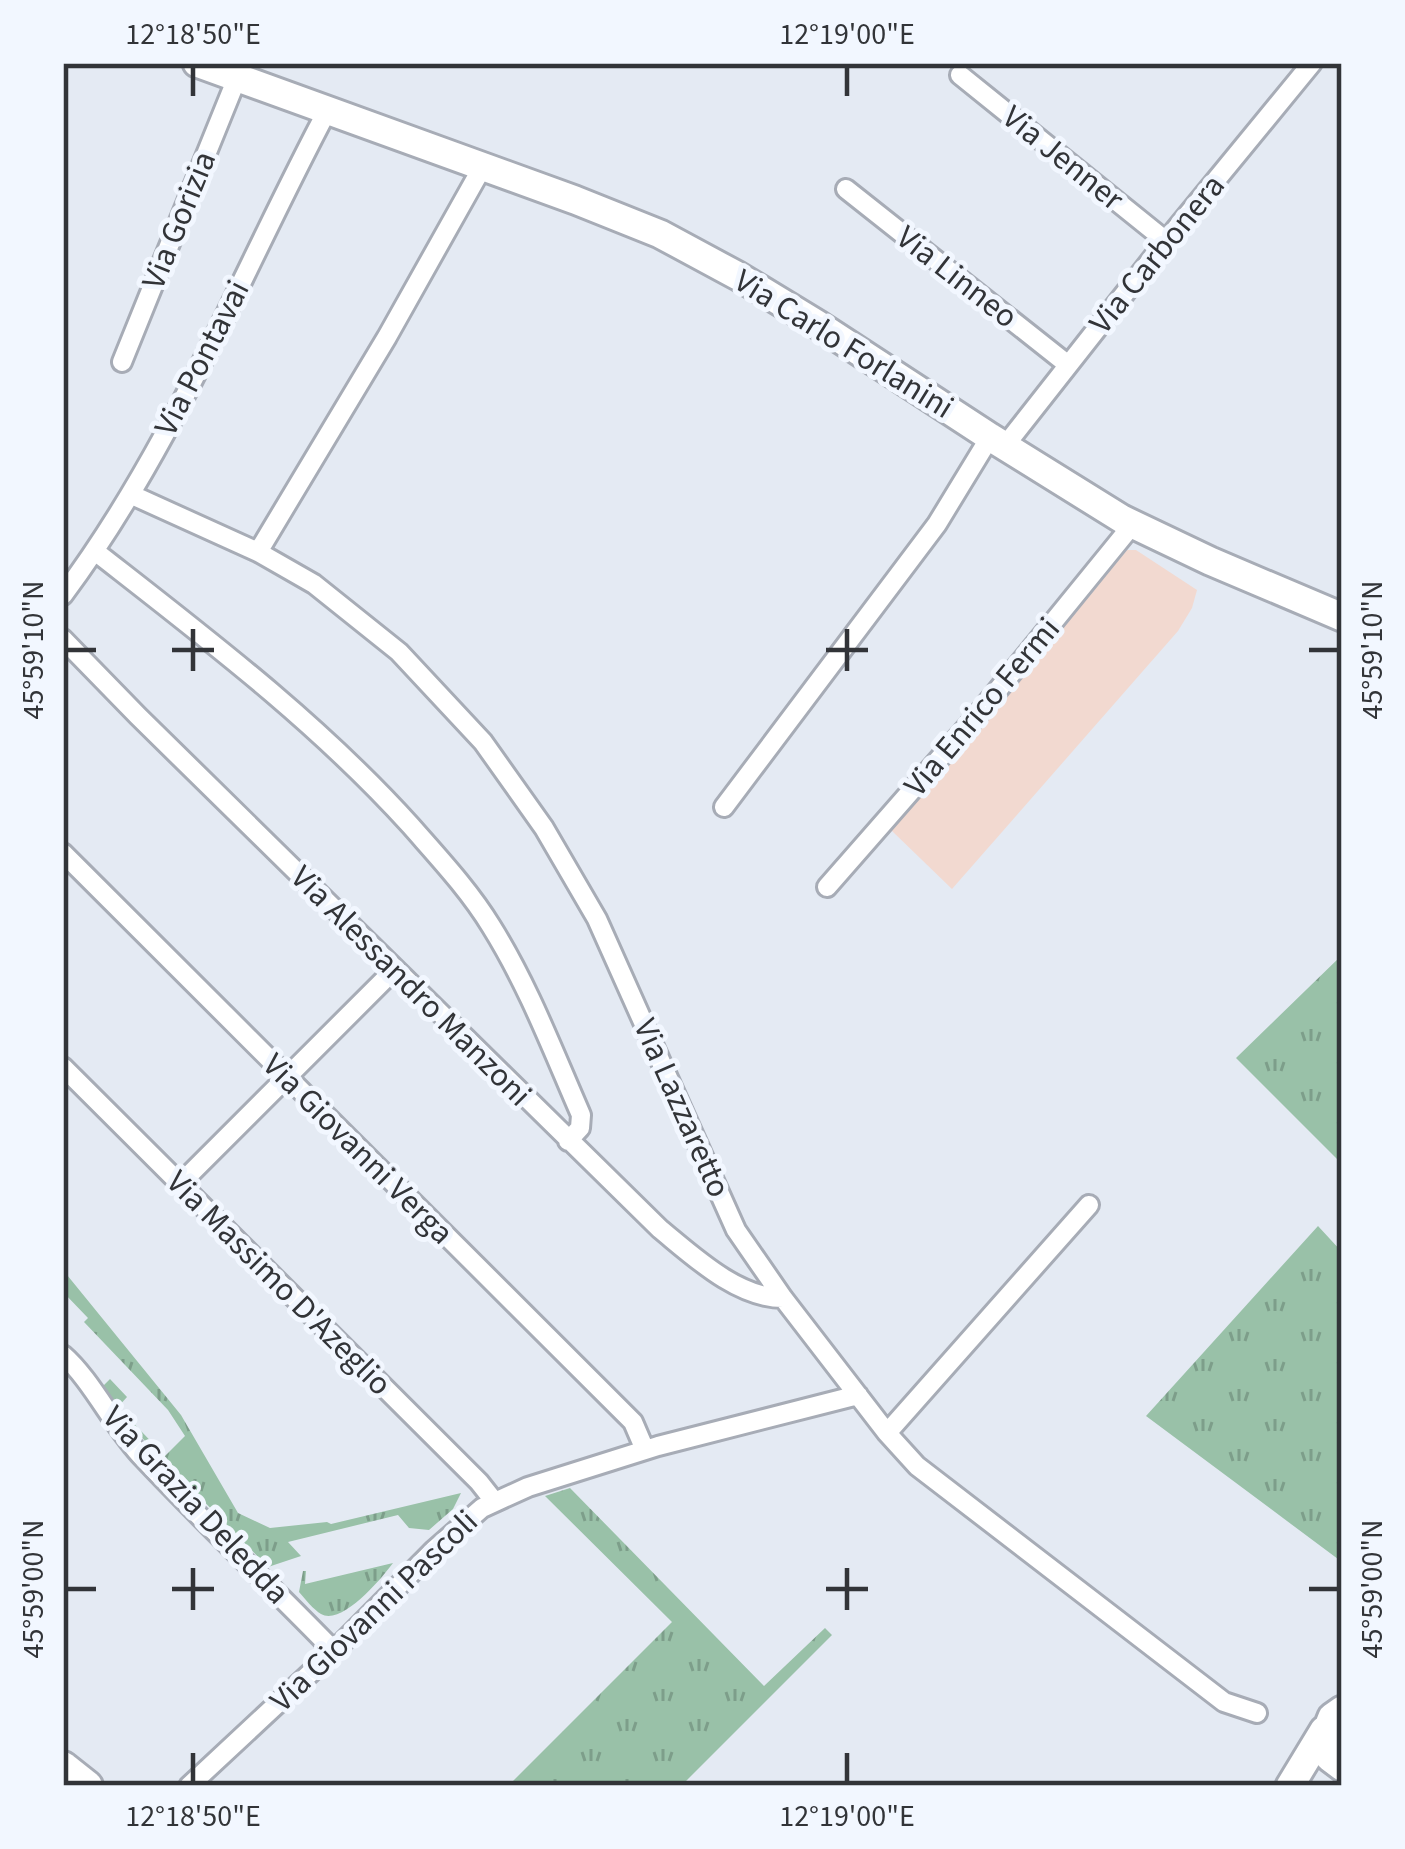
<svg xmlns="http://www.w3.org/2000/svg" width="1405" height="1849" viewBox="0 0 1405 1849" font-family="'Source Sans 3',sans-serif">
  <style>
    .industrial { fill: #f2d9d0 }
    .grass { fill: url(#grass-tufts) }
    .lines { fill: none; stroke-linecap: round; stroke-linejoin: round }
    .street-casing { stroke: #a7acb6; stroke-width: 24 }
    .secondary-casing { stroke: #a7acb6; stroke-width: 33 }
    .primary-casing { stroke: #a7acb6; stroke-width: 36 }
    .street { stroke: #fff; stroke-width: 18 }
    .secondary { stroke: #fff; stroke-width: 27 }
    .primary { stroke: #fff; stroke-width: 30 }
    .ticks { fill: none; stroke: #323438; stroke-width: 4.5 }
    .labels { text-anchor: middle; dominant-baseline: central; stroke-width: 10; stroke-linejoin: round; paint-order: stroke }
    .street-label { font-size: 33px; fill: #323438; stroke: #f2f7ff }
    .neatline { fill: none; stroke: #323438; stroke-width: 4.5 }
    .ticks-label { font-size: 30px; text-anchor: middle; fill: #323438 }
  </style>
  <defs>
    <pattern id="grass-tufts" width="24" height="20" patternUnits="userSpaceOnUse" patternTransform="scale(3)"><rect width="24" height="20" fill="#99c1a8"/><path d="M3 7l-1-3M5 7V3M7 7l1-3M15 17l-1-3M17 17v-4M19 17l1-3" fill="none" stroke="#7d9e8a"/></pattern>
  </defs>
  <rect width="100%" height="100%" fill="#e4eaf3"/>
  <path class="industrial" d="M1127 550H1136L1197 590 1192 608 1178 631 952 889 891 830Z"/>
  <path class="grass" d="M1342 955V1164L1236 1058Z
    M1318 1226 1342 1252V1562L1146 1416Z
    M63 1270 181 1415 238 1513 270 1528 327 1522 331 1524 461 1493 453 1509 429 1530 409 1528 398 1515 288 1542 301 1556 268 1567 144 1440 111 1400 103 1386 110 1379 127 1397 118 1407 165 1456 185 1436 168 1410 84 1322 88 1318 63 1292Z
    M570 1488 764 1686 825 1628 832 1635 683 1784 508 1786 672 1622 545 1496Z
    M393 1563C382 1578 342 1626 321 1614 314 1610 305 1599 299 1592L303 1571H306L305 1584Z"/>
  <g class="lines">
    <g class="street-casing">
      <path id="street" d="M960 75 1166 241
        M846 189 1067 364
        M122 362 237 78
        M1004 447 1166 241 1312 63
        M132 495 258 552 314 584 399 652 483 742 544 828 597 919 736 1230 783 1298 887 1433 917 1466 1224 1702 1257 1713
        M96 552C206 638 317 722 411 826 439 858 469 890 491 926 528 985 553 1051 581 1115L580 1128 568 1141
        M258 552 387 337 483 166
        M63 595C173 448 241 273 327 111
        M63 639 138 716 660 1229C693 1256 737 1298 783 1298
        M724 807 937 524 990 437
        M63 853 633 1422 645 1450
        M827 887 975 718 1133 524
        M63 1067 479 1482 494 1501
        M180 1184 394 970
        M63 1355C92 1380 114 1428 143 1458 205 1524 271 1586 334 1651
        M887 1433 1089 1205
        M189 1786 334 1651 434 1550 482 1508 528 1487 658 1446 858 1395"/>
    </g>
    <g class="secondary-casing">
      <path id="secondary" d="M197 63 575 200 660 234 738 276 817 324 990 437 1122 519 1210 561 1342 617
        M1342 1710 1332 1717 1324 1737 1330 1758 1342 1767
        M1290 1786 1324 1730"/>
    </g>
    <g class="primary-casing">
      <path id="primary" d="M63 1767 87 1786"/>
    </g>
    <use href="#street" class="street"/>
    <use href="#secondary" class="secondary"/>
    <use href="#primary" class="primary"/>
  </g>
  <path class="ticks" d="M193 66V96M847 66V96M193 629V671M847 629V671M66 650H96M172 650H214M826 650H868M1309 650H1339M193 1568V1610M847 1568V1610M66 1589H96M172 1589H214M826 1589H868M1309 1589H1339M193 1753V1783M847 1753V1783"/>
  <g class="labels">
    <g class="street-label">
      <text transform="translate(1063 158) rotate(39)">Via Jenner</text>
      <text transform="translate(179 220) rotate(-68)">Via Gorizia</text>
      <text transform="translate(1157 254) rotate(-51)">Via Carbonera</text>
      <text transform="translate(957 277) rotate(38)">Via Linneo</text>
      <text transform="translate(844 344) rotate(32)">Via Carlo Forlanini</text>
      <text transform="translate(202 358) rotate(-63)">Via Pontavai</text>
      <text transform="translate(982 707) rotate(-50)">Via Enrico Fermi</text>
      <text transform="translate(411 986) rotate(45)">Via Alessandro Manzoni</text>
      <text transform="translate(682 1108) rotate(66)">Via Lazzaretto</text>
      <text transform="translate(358 1149) rotate(45)">Via Giovanni Verga</text>
      <text transform="translate(279 1283) rotate(45)">Via Massimo D'Azeglio</text>
      <text transform="translate(196 1505) rotate(47)">Via Grazia Deledda</text>
      <text transform="translate(374 1611) rotate(-44)">Via Giovanni Pascoli</text>
    </g>
  </g>
  <rect width="1405" height="1849" fill="none" stroke="#f2f7ff" stroke-width="132"/>
  <rect x="66" y="66" width="1273" height="1717" class="neatline"/>
  <g class="ticks-label">
    <text x="193" y="44">12°18'50"E</text>
    <text x="847" y="44">12°19'00"E</text>
    <text transform="translate(33 650) rotate(-90)" y="10">45°59'10"N</text>
    <text transform="translate(1372 650) rotate(-90)" y="10">45°59'10"N</text>
    <text transform="translate(33 1589) rotate(-90)" y="10">45°59'00"N</text>
    <text transform="translate(1372 1589) rotate(-90)" y="10">45°59'00"N</text>
    <text x="193" y="1826">12°18'50"E</text>
    <text x="847" y="1826">12°19'00"E</text>
  </g>
</svg>
